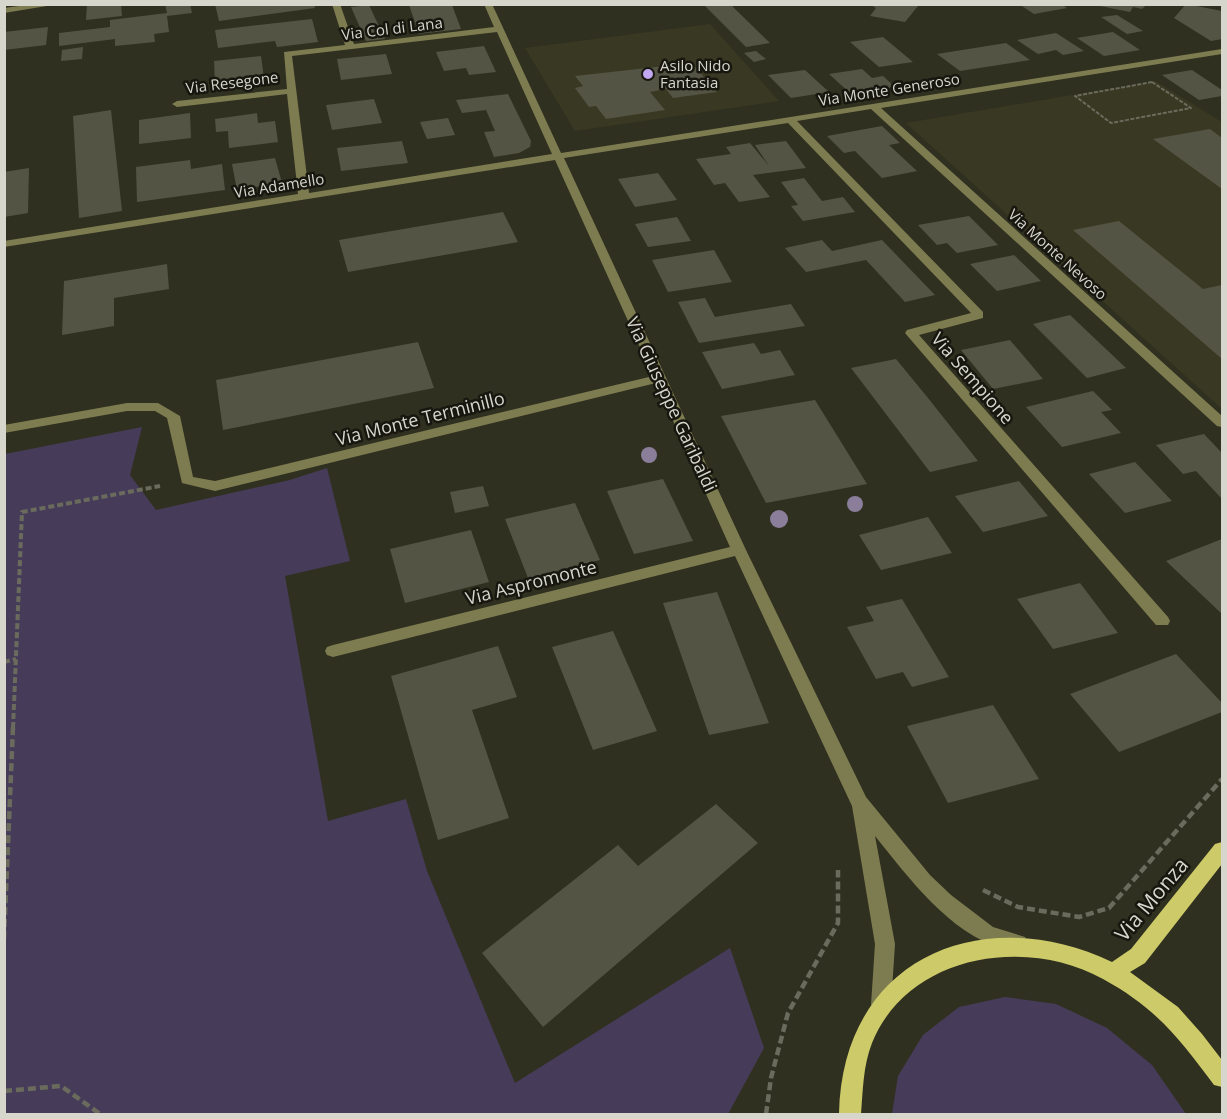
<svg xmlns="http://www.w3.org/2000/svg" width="1227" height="1119" viewBox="0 0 1227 1119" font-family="'Open Sans',sans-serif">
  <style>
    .built { fill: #393822 }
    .green { fill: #463c59 }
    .building { fill: #545444 }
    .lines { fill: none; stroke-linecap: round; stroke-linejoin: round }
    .path-far2 { stroke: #6b6b5d; stroke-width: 2; stroke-dasharray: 4 1.5; stroke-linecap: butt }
    .path-far1 { stroke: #6b6b5d; stroke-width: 4; stroke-dasharray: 6 3; stroke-linecap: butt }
    .path { stroke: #6b6b5d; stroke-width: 4.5; stroke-dasharray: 8 4; stroke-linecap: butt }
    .minor { fill: #7d7c50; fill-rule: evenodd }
    .major { fill: #cdca69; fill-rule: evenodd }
    .tree { fill: #8a7e9a }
    .poi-dot { fill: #c2a8f2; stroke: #171710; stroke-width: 2 }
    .labels { text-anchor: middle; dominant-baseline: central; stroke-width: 5; stroke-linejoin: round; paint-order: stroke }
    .far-street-label { font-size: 15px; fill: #d6d6cc; stroke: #171710 }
    .far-poi-label { font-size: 15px; fill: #d6d6cc; stroke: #171710; text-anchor: start }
    .street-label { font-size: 18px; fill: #d6d6cc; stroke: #171710 }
    .near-street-label { font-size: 21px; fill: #d6d6cc; stroke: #171710 }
  </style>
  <rect width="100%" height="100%" fill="#303020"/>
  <path class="built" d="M710 24 779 101 575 131 525 48Z
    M1155 81 1222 122V409L906 123Z"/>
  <path class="green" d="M142 427 130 475 156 510 290 480 327 468 350 561 285 576 328 821 406 799 427 871 515 1083 730 948 764 1048 728 1114H5V454Z
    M1005 997 1056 1004 1107 1028 1152 1065 1186 1114H892L898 1076 923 1035 959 1007Z"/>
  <path class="building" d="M87 4H121L122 16 86 20Z
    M165 4H190L192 13 167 16 169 32 154 34 155 42 115 46V39L59 46V33L110 27V20L167 13Z
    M215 4H314L315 8 219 21Z
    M703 4H730L770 43 746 47Z
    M870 4H916L918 6 905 22 870 16 876 8Z
    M1019 4H1061L1067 8 1034 14Z
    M1186 4 1222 11V39L1211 41 1174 18Z
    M369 5 385 39 366 41 351 7Z
    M409 5H452L461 29 419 34Z
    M1146 5 1142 9 1133 7 1130 12 1100 6Z
    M1117 15 1143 31 1127 34 1101 17Z
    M312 19 318 42 277 47 275 41 218 48 215 30Z
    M48 27 46 45 4 50V32Z
    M1113 32 1140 50 1104 56 1077 38Z
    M1056 33 1084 51 1063 55 1056 50 1038 54 1017 40Z
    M883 37 913 62 879 67 850 42Z
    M1006 43 1030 60 960 71 937 54Z
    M484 46 496 72 469 75 466 68 444 71 436 52Z
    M83 47 82 59 61 61 62 50Z
    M756 51 766 59 754 62 744 53Z
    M386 54 392 74 341 80 337 59Z
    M261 56 264 78 215 83 214 61Z
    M692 63 717 92 673 98 666 89 650 92 665 110 606 119 596 106 589 107 575 88 583 86 575 76Z
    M862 69 872 78 883 76 895 87 851 94 829 74Z
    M805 70 829 92 791 98 768 75Z
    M1192 70 1222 90V96L1199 100 1162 75Z
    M508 94 531 141 530 147 519 153 494 157 484 132 495 131 486 110 462 113 456 100Z
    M374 99 382 123 332 130 326 105Z
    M111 110 122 211 79 218 73 116Z
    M190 113 191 138 139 144V120Z
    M257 113 258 123 275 121 278 142 229 148 228 131 216 132 215 119Z
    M448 118 455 135 427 139 420 122Z
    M882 126 900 143 889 145 917 171 882 178 855 151 844 153 827 136Z
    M1210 129 1222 138V189L1153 139Z
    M402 141 408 163 341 171 337 148Z
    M786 141 806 168 753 175 770 197 739 202 725 183 714 185 696 159 731 154 726 147 750 143 769 166 755 145Z
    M275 158 282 183 237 190 232 164Z
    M190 160 191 169 222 164 225 190 137 202 136 167Z
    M29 168 28 213 4 217V172Z
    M658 173 677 200 635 207 618 179Z
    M804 178 822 201 843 197 855 212 803 221 791 206 798 205 781 182Z
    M503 212 518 242 348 272 339 240Z
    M969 216 998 245 957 253 947 243 937 245 918 225Z
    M677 217 691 241 648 247 635 224Z
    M1119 221 1203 289 1222 285V359L1073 230Z
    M822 240 832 251 882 240 935 295 905 302 866 260 806 272 785 248Z
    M714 250 732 282 668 292 652 260Z
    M1014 255 1041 281 997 291 970 264Z
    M167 264 169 289 114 298V326L62 335 64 281Z
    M705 298 715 317 791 304 805 326 699 343 678 302Z
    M1070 315 1126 368 1087 378 1033 324Z
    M1010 340 1043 379 993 389 961 350Z
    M418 342 434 388 223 430 216 380Z
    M754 343 761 354 780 350 795 375 722 389 702 352Z
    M896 359 928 398 978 461 930 472 851 368Z
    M1093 391 1112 410 1101 412 1121 433 1062 447 1026 407Z
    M815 400 867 484 766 503 721 416Z
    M1204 434 1222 453V499L1196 471 1183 474 1156 445Z
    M1135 462 1172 501 1125 513 1089 474Z
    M663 479 693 541 634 554 607 491Z
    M1019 481 1048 516 983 532 955 496Z
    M483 486 489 506 455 513 450 492Z
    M575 503 600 560 528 578 505 519Z
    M928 517 952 553 881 570 859 535Z
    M471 530 489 582 405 603 390 549Z
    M1222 539V614L1166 561Z
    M1080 583 1118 633 1053 649 1017 599Z
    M717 592 769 723 709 735 663 603Z
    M902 599 949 677 912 687 903 672 876 679 847 627 874 621 866 607Z
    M613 631 657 731 593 750 552 647Z
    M498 646 517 697 472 710 509 818 438 840 391 676Z
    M1176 654 1222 703V712L1119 752 1070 694Z
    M993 705 1039 779 948 803 907 726Z
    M716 804 758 843 543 1027 482 953 618 845 638 866Z"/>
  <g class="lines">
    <path class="path-far2" d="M1216 4 1222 6
      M1152 82 1191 108 1111 123 1075 96Z"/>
    <path class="path-far1" d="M4 662 16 659
      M13 728 22 512 160 486"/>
    <path class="path" d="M983 890 1018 907 1079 917 1109 908 1222 779
      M4 939 13 727
      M4 1091 61 1086 100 1114
      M766 1114 771 1078 788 1013 838 923V870"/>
    <path class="minor" d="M34 4H59L4 13V8Z
      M332 4H340L354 44 494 27 484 4H492L561 153 1222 49V54L881 108 1222 416V427L1217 426 871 109 797 121 983 312V318L919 335 1168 617 1170 621 1168 625H1156L905 333 907 330 971 313 788 123 564 158 746 550 866 797 930 875 951 895 993 927 1025 937 1028 944 1025 951C1017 954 1011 951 1003 949 948 932 910 879 875 836L895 944 891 1005 888 1012 881 1015 874 1012 871 1005 875 944 852 806 735 556 333 657 327 655 325 651 327 647 333 645 730 547 656 383 215 491 182 483 167 418 155 411H127L4 433V425L127 403H158L180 416 193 477 215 481 653 376 555 160 4 247V241L298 194 287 94 177 107 172 104 177 101 287 89 284 52 345 45ZM497 32 552 154 309 193 292 56Z"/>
    <path class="major" d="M1222 842V864L1145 963 1130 972 1178 1007 1202 1034 1222 1060V1087L1214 1085C1179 1038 1156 1008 1103 979 1026 936 908 954 872 1043 863 1066 863 1090 861 1114H839C842 959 980 900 1112 962L1131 949 1215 844Z"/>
  </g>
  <g class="tree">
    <circle cx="649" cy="455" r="8"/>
    <circle cx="855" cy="504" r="8"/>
    <circle cx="779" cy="519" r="9"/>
  </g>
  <circle class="poi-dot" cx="648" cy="74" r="6"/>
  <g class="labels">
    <g class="far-street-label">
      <text transform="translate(392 28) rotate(-7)">Via Col di Lana</text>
      <text transform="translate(232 82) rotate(-7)">Via Resegone</text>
      <text transform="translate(889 89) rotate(-9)">Via Monte Generoso</text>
      <text transform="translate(279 185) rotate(-9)">Via Adamello</text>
      <text transform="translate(1058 254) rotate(42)">Via Monte Nevoso</text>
    </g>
    <g class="far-poi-label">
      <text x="660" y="65">Asilo Nido<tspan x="660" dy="17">Fantasia</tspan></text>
    </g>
    <g class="street-label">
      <text transform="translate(973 378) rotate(49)">Via Sempione</text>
      <text transform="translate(672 404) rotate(65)">Via Giuseppe Garibaldi</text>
      <text transform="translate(420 418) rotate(-14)">Via Monte Terminillo</text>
      <text transform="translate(531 582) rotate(-14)">Via Aspromonte</text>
    </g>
    <g class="near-street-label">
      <text transform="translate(1151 899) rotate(-50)">Via Monza</text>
    </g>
  </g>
  <rect width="1227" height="1119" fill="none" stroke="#d6d6cc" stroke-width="12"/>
</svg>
